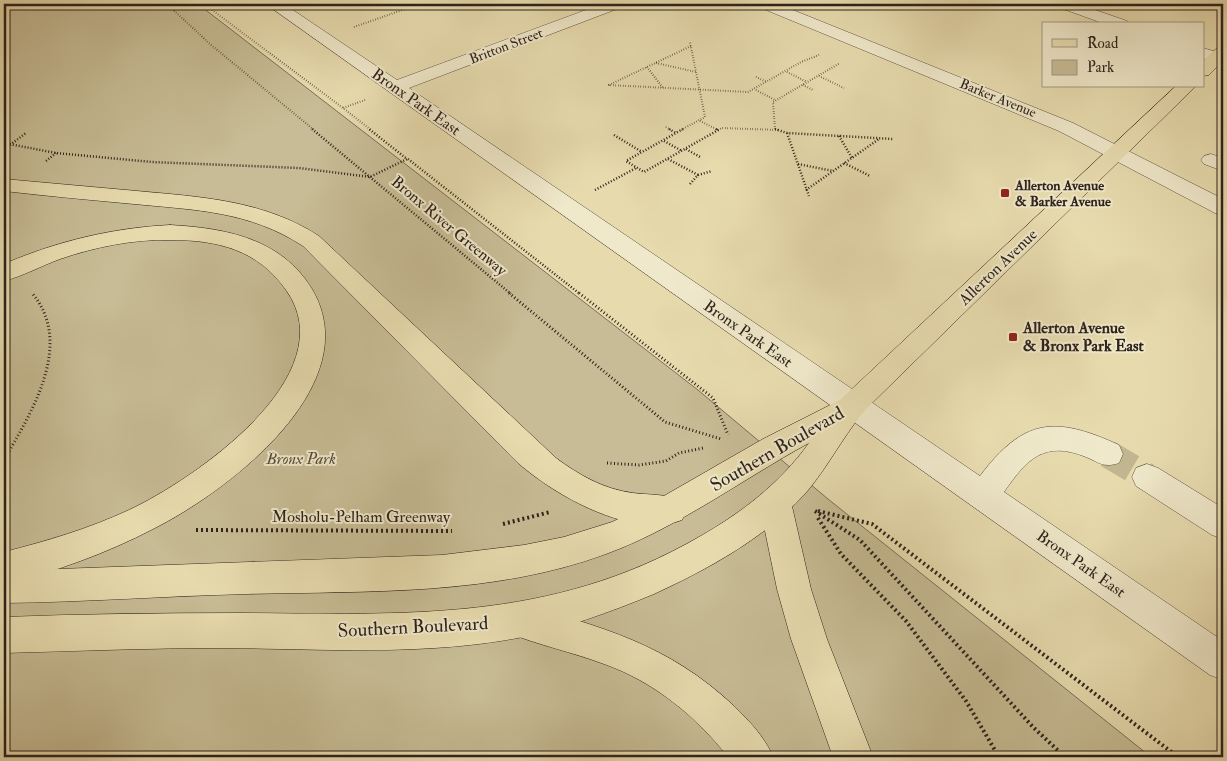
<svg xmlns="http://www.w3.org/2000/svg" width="1227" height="761" viewBox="0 0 1227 761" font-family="'IM FELL Double Pica',serif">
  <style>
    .green { fill: #c7bc95; stroke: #7a6f58 }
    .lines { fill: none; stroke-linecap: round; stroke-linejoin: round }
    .minor-tunnel { stroke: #c2b691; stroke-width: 28; stroke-dasharray: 28 14; stroke-linecap: butt }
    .minor-casing { stroke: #5c5040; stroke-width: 1 }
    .major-casing { stroke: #2d221b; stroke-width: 1 }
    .highway-casing { stroke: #2d221b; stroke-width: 1 }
    .path-far3 { stroke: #2d221b; stroke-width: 2; stroke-dasharray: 0.5 2; stroke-linecap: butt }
    .path-far2 { stroke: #2d221b; stroke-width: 2.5; stroke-dasharray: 1 2; stroke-linecap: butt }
    .path-far1 { stroke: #2d221b; stroke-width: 3; stroke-dasharray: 1 2.5; stroke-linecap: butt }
    .path { stroke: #2d221b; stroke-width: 4; stroke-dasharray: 2 3; stroke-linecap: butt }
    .minor { fill: #efe8ca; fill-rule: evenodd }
    .major { fill: #e7dbae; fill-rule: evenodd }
    .highway { fill: #e7dbae; fill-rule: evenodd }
    .poi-dot { fill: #8f2418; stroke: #efe8ca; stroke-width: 2 }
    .labels { text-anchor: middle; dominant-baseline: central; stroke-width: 4; stroke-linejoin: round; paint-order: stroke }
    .far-street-label { font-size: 14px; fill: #2d221b; stroke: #efe8ca }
    .far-poi-label { font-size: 14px; font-weight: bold; fill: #2d221b; stroke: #efe8ca; text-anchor: start }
    .street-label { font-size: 16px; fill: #2d221b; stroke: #efe8ca }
    .poi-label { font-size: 16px; font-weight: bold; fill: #2d221b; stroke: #efe8ca; text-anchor: start }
    .park-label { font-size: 16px; font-style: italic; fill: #54483a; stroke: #efe8ca }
    .near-street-label { font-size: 19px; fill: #2d221b; stroke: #efe8ca }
  </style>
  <rect width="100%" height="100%" fill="#e7dbae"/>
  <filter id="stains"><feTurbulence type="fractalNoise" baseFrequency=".004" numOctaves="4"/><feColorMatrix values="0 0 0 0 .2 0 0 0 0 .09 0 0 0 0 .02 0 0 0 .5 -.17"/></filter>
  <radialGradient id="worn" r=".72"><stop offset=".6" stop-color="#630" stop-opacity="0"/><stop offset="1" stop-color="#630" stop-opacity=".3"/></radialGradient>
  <path class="green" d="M4 4H198L698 390 828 499 1151 757H4Z"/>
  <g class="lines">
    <path class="minor-tunnel" d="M1108 454 1147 477"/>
    <g class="minor-casing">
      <path id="minor" d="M266 4H284L397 80 602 4H624L622 7 409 88 980 476C1023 419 1054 415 1119 445L1123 454 1119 463C1104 468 1100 463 1086 457 1044 440 1027 459 1004 492L1223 641V680L1210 675Z
        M757 4H778L1073 123 1223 199V215L1215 213 1059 131 759 7Z
        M1056 4H1078L1127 21 1129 24H1105L1058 7Z
        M1203 48 1223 54V65L1203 59Z
        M1211 154 1223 158V171L1204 164 1201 160 1204 156Z
        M1147 464 1158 468 1223 508V539L1212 535 1136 486 1132 477 1136 468Z"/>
    </g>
    <g class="major-casing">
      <path id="major" d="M1223 47V61L1209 75 1203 76V61L1217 48Z
        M1176 86H1196L868 407C848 429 834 456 816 480 804 497 788 511 773 524 737 553 695 575 654 594 610 612 564 629 518 638 421 656 321 649 223 648 150 648 77 651 4 653V617C83 614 161 613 240 613 405 614 550 623 699 537 743 512 780 483 809 443 741 480 679 527 606 554 492 596 367 591 248 594 166 596 85 602 4 603V571L442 555 524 545 564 537 612 522 650 504 763 439 840 400Z"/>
    </g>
    <g class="highway-casing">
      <path id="highway" d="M4 179C48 183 92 187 137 191 201 197 263 200 319 236L556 458C579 475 603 489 633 493 649 495 666 494 682 500L687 510 682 520C631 539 556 496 518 463L303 246C249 211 196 210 134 204 91 200 47 196 4 191Z
        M170 225C225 228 281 238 312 289 369 385 227 492 153 529 107 553 55 572 4 584V552C47 541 88 529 129 510 193 480 347 375 286 290 258 250 218 240 171 240 134 239 95 247 60 259 41 266 23 276 4 281V264C58 241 112 228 170 225Z
        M775 488 786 492 791 502 811 589 827 639 873 757H833L791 639 777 589 759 502 764 492Z
        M518 603C602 627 668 644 734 706 749 721 765 737 773 757H728C697 717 653 681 604 664 572 652 538 645 506 632L500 620 506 608Z"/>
    </g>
    <path class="path-far3" d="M167 4 210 44 314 130
      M204 4 343 108
      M354 27 408 8 442 4
      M656 63 696 72
      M647 67 663 88
      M787 72 807 82
      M819 76 844 88
      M756 77 767 82
      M608 85 748 92 801 62 819 55
      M609 85 691 46
      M803 85 813 90
      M756 90 775 100
      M365 100 343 108 371 130
      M700 121 718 130
      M666 127 671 130
      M775 129 773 102 840 63
      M681 130 705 117 690 42
      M718 130 722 128 779 130"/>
    <path class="path-far2" d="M312 129 511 294
      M669 129 676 133
      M683 129 626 161 644 172 720 129
      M716 129 718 130
      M775 129 787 133 893 139
      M787 133 809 196
      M614 135 642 152
      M839 136 852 158
      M664 141 682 151
      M4 143 56 153 152 162 299 168 370 177 407 159 369 129
      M10 145 26 133
      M686 149 700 157
      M408 159 580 294
      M668 159 698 175
      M46 161 56 153
      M844 163 870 176
      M798 164 833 171
      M690 184 698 175 712 171
      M595 190 636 168
      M806 190 879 139"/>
    <path class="path-far1" d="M509 293 665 422 721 439
      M579 293 713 398 728 435
      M4 460C31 413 75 344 32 293
      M607 463 639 465 666 461 679 453 703 448"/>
    <path class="path" d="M815 511 860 540 1034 728 1065 757
      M818 511 872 524 1178 757
      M818 518 841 554 906 621 966 701 999 757
      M503 524 550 512
      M196 530 452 531"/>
    <use href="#minor" class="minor"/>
    <use href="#major" class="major"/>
    <use href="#highway" class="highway"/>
  </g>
  <g class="poi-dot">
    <rect x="1000" y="188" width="10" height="10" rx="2.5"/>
    <rect x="1008" y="332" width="10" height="10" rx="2.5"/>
  </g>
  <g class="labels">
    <g class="far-street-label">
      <text transform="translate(506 46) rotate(-21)">Britton Street</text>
      <text transform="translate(998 98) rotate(22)">Barker Avenue</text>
    </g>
    <g class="far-poi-label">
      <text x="1015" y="185">Allerton Avenue<tspan x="1015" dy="16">&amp; Barker Avenue</tspan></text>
    </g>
    <g class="street-label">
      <text transform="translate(416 102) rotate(35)">Bronx Park East</text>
      <text transform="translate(449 226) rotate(40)">Bronx River Greenway</text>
      <text transform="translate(998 267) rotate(-44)">Allerton Avenue</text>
      <text transform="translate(748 334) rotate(35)">Bronx Park East</text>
      <text x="361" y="517">Mosholu-Pelham Greenway</text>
      <text transform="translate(1081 564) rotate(35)">Bronx Park East</text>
    </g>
    <g class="poi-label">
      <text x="1023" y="328">Allerton Avenue<tspan x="1023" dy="18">&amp; Bronx Park East</tspan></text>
    </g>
    <g class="park-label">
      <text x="301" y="459">Bronx Park</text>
    </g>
    <g class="near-street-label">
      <text transform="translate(777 449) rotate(-30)">Southern Boulevard</text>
      <text transform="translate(413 627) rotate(-3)">Southern Boulevard</text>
    </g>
  </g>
  <rect width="1227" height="761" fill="none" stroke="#e7dbae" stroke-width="20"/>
  <rect x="5" y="5" width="1217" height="751" fill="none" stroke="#2d221b" stroke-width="2.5"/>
  <rect x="10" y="10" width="1207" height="741" fill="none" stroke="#2d221b"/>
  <rect x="1042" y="22" width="162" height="65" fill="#efe8ca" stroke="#a19984"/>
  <rect x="1052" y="39" width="25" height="8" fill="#e7dbae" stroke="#a19984"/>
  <text x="1087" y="48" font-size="15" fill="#2d221b">Road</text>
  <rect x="1052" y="60" width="25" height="15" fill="#c7bc95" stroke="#a19984"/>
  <text x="1087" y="72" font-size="15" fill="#2d221b">Park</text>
  <rect width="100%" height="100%" filter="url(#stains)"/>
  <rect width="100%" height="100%" fill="url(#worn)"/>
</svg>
